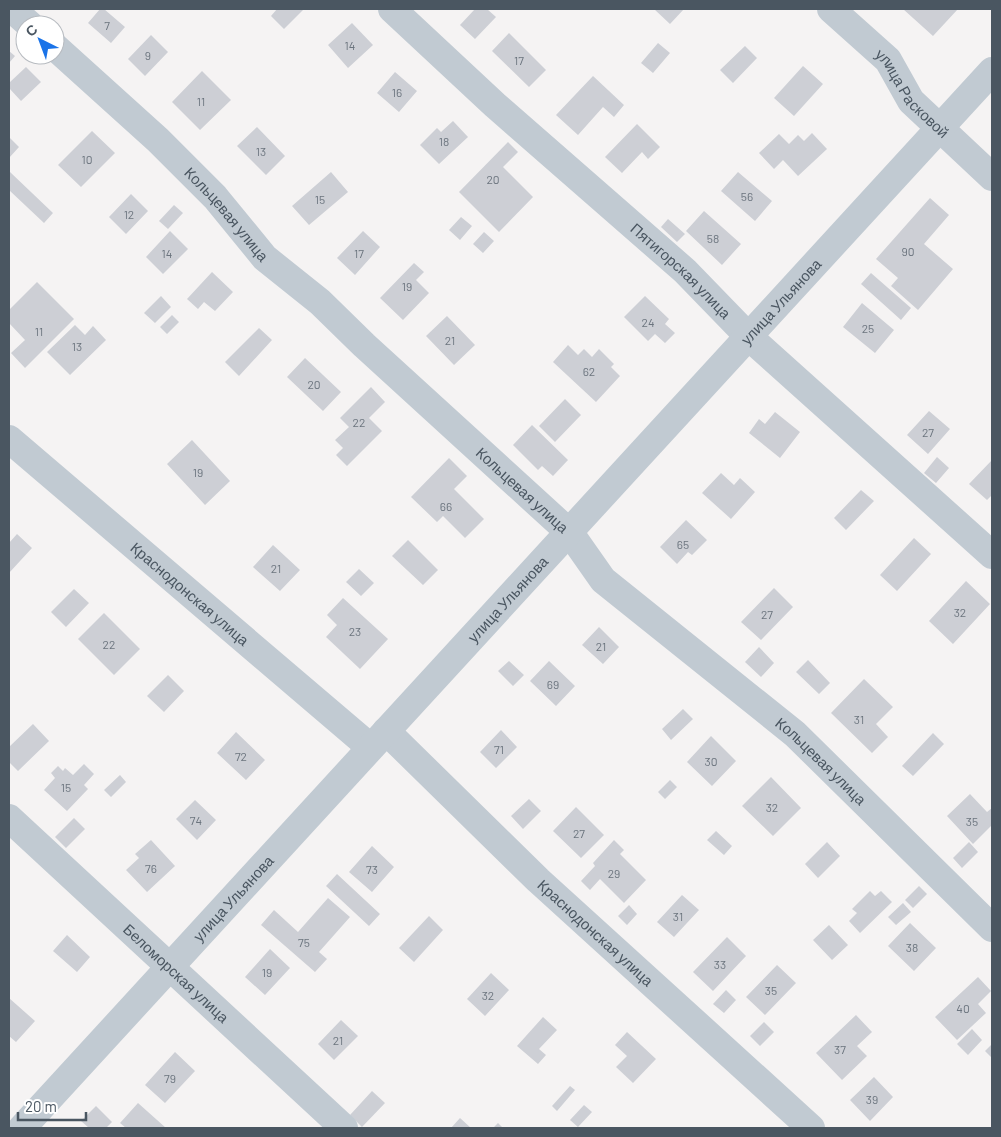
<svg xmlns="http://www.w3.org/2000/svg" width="1001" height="1137" viewBox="0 0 1001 1137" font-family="Barlow,sans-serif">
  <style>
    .building { fill: #cdcfd5 }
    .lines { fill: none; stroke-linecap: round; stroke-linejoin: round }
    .street { stroke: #c1cad2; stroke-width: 28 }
    .labels { text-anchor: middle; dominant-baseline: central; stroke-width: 4; stroke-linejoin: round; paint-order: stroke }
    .number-label { font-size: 12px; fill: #6b747e }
    .street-label { font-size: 15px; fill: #4a5661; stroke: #fff }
  </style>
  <rect width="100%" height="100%" fill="#f5f3f3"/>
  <path class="building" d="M100 9H104L125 27 111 43 88 23Z
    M277 9H304L284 29 271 16Z
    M475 9H487L496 17 475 39 460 25Z
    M654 9H684L670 24Z
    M903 9H958L933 36Z
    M352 23 373 45 348 68 328 45Z
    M509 33 546 70 529 87 492 51Z
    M151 35 168 52 145 76 128 59Z
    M658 43 670 53 653 73 641 63Z
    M745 46 757 58 733 83 720 70Z
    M9 51 15 56 9 63Z
    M803 66 823 84 794 116 774 98Z
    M26 67 41 82 21 101 9 88V83Z
    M202 71 231 100 200 130 172 102Z
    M395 72 417 91 399 112 377 93Z
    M593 76 624 105 614 117 603 107 578 135 556 115Z
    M453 121 468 137 439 164 420 145 437 128 441 132Z
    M637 124 660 147 648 159 642 152 622 173 605 157Z
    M257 127 285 156 266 175 237 146Z
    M92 131 115 153 81 187 58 165Z
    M812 133 827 149 798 176 783 160 774 169 759 153 779 134 789 144 798 135 804 141Z
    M9 137 19 147 9 158Z
    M508 142 518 152 503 167 533 197 499 232 459 192Z
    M10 172 53 213 44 223 9 190Z
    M331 172 348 192 309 225 292 206Z
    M738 172 772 201 755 221 721 191Z
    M131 194 148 211 126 234 109 217Z
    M930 198 949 215 924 244 953 269 918 310 891 286 898 278 876 259Z
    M174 205 183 213 168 229 159 221Z
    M704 211 741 244 722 265 686 231Z
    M461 217 472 226 460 240 449 230Z
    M668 219 685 234 677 242 661 227Z
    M170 231 188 249 163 274 146 257Z
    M363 231 380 247 355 275 337 258Z
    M484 232 494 241 483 253 473 244Z
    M414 263 424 272 416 280 429 293 403 320 380 298Z
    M212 272 233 292 215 311 204 302 198 309 187 299Z
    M871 273 911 308 901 320 861 284Z
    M37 282 74 319 25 368 11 353 25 340 9 323V310Z
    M161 296 171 307 155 323 144 313Z
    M645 296 669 319 665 324 675 333 665 343 655 334 648 341 624 317Z
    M862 303 894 330 875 353 843 327Z
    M172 315 179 322 167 334 160 327Z
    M447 316 475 345 454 365 426 336Z
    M75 325 85 335 93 326 106 340 70 375 47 352Z
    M259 328 272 340 239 376 225 362Z
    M568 345 578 355 584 349 592 357 599 349 614 364 611 367 620 376 596 402 553 362Z
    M305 358 341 392 323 411 287 377Z
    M371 387 385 402 369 418 382 431 347 466 336 455 343 448 335 440 349 427 340 418Z
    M565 399 581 415 555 442 539 426Z
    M929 411 950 429 928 454 907 435Z
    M775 412 800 432 780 458 749 433 759 419 765 424Z
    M532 425 568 460 553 476 542 466 538 470 513 445Z
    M192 440 230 481 205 505 167 464Z
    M937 457 949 468 936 483 924 473Z
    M449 458 467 476 454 489 484 519 465 538 443 516 437 522 411 497Z
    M992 460V495L987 500 969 484Z
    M721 473 734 485 740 478 755 492 731 519 702 493Z
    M861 490 874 501 846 530 834 518Z
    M686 520 707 540 692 555 688 552 677 564 660 547Z
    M17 534 32 548 9 573V543Z
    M914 538 931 554 897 591 880 575Z
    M408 540 438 570 423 585 392 556Z
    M273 545 300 570 280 591 253 567Z
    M359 569 374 583 361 596 346 582Z
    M966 581 990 604 953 644 929 621Z
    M774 588 793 607 761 640 741 622Z
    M74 589 89 603 66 627 51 612Z
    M343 598 388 639 360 669 326 637 337 625 327 615Z
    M104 613 140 649 114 675 78 639Z
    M599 627 619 647 603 664 582 645Z
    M759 647 774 663 761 677 745 662Z
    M808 660 830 683 819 694 796 672Z
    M509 661 524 675 513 686 498 671Z
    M549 661 575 686 556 706 530 681Z
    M168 675 184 691 164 712 147 696Z
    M864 679 893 707 876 724 888 737 872 753 831 713Z
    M683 709 693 719 671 740 662 729Z
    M33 724 49 741 18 771 9 762V747Z
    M501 730 517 747 496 768 480 752Z
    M236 732 265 760 246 780 217 753Z
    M933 733 944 744 913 776 902 766Z
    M711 736 736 761 712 786 687 762Z
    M84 764 94 774 84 785 88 789 67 811 44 790 55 778 51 773 58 766 63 771 65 768 73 775Z
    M120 775 126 782 111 797 104 790Z
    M771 777 801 808 773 836 742 806Z
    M670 780 677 787 665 799 658 792Z
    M970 794 987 812 992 808V825L973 844 947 816Z
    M529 799 541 811 523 829 511 816Z
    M195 800 216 820 197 840 176 819Z
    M576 807 604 835 581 858 553 831Z
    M74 818 85 829 66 848 55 837Z
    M716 831 732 846 724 855 707 840Z
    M151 840 175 866 147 892 126 870 139 858 135 854Z
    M614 840 624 850 620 854 646 880 624 903 600 879 590 890 581 881 595 866 593 863Z
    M827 842 840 856 818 878 805 864Z
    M969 842 978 852 962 868 953 858Z
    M372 846 394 867 372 892 349 872Z
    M337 874 380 914 369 926 326 886Z
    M919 886 927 894 913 908 905 900Z
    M870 891 875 896 881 891 892 902 860 933 849 921 857 913 852 909Z
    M682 895 699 910 674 937 657 922Z
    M328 898 350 917 319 952 327 959 315 972 261 925 274 910 298 932Z
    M903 903 911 912 896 925 888 917Z
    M629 905 637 914 627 925 618 916Z
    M429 916 443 930 414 962 399 948Z
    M910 923 936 948 914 971 888 946Z
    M829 925 848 945 832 960 813 940Z
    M67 935 90 957 77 972 53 951Z
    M727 937 746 956 713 991 693 972Z
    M270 949 290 968 265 995 245 977Z
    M777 965 796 983 765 1015 746 997Z
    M491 973 509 990 485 1016 467 999Z
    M978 977 991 991 978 1004 986 1013 957 1040 935 1017Z
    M726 990 736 1000 724 1013 713 1004Z
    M9 998 35 1021 16 1042 9 1036Z
    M856 1015 872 1032 857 1046 867 1056 842 1080 816 1053Z
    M543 1017 557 1030 539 1049 546 1055 538 1064 517 1046Z
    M341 1020 358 1036 334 1060 318 1044Z
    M764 1022 774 1032 760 1046 750 1036Z
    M972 1029 982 1040 968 1055 957 1044Z
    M627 1032 656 1059 633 1083 616 1067 627 1056 615 1045Z
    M992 1044V1058L985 1051Z
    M175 1052 195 1071 165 1103 145 1085Z
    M874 1077 893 1097 870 1121 850 1100Z
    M570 1086 575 1090 557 1111 552 1106Z
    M372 1091 385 1103 362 1127 350 1115Z
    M138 1103 166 1128H126L120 1123Z
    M584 1105 592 1112 578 1127 570 1120Z
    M96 1106 112 1122 106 1128H89L81 1121Z
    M460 1118 471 1128H451Z
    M498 1123 503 1128H493Z"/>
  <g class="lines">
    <g class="street">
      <path d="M12 9 30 25"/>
      <path id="s1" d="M392 9 495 105 685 271 749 337 992 555"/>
      <path id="s2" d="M831 9 888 60 911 101 992 177"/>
      <path id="s3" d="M55 47 158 140 215 197 265 258 320 302 364 345 570 533 603 580 795 734 992 928"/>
      <path id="s4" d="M9 439 370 747"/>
      <path id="s5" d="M386 731 538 880 811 1128"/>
      <path id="s6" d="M9 818 344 1128"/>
      <path id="s7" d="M22 1128 992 71"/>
    </g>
  </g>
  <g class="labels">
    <g class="number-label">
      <text x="107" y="25">7</text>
      <text x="350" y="45">14</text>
      <text x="148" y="55">9</text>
      <text x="519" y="60">17</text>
      <text x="397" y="92">16</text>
      <text x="201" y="101">11</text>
      <text x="444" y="141">18</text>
      <text x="261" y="151">13</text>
      <text x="87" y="159">10</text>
      <text x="493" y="179">20</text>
      <text x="747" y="196">56</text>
      <text x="320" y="199">15</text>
      <text x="129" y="214">12</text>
      <text x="713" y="238">58</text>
      <text x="908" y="251">90</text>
      <text x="167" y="253">14</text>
      <text x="359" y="253">17</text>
      <text x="407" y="286">19</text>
      <text x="648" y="322">24</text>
      <text x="868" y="328">25</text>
      <text x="39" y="331">11</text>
      <text x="450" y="340">21</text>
      <text x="77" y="346">13</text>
      <text x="589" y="371">62</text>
      <text x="314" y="384">20</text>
      <text x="359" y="422">22</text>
      <text x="928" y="432">27</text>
      <text x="198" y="472">19</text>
      <text x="446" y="506">66</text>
      <text x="683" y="544">65</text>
      <text x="276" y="568">21</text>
      <text x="960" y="612">32</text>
      <text x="767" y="614">27</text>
      <text x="355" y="631">23</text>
      <text x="109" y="644">22</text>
      <text x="601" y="646">21</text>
      <text x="553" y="684">69</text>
      <text x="859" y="719">31</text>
      <text x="499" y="749">71</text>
      <text x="241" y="756">72</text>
      <text x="711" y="761">30</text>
      <text x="66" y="787">15</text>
      <text x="772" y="807">32</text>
      <text x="196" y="820">74</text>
      <text x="972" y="821">35</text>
      <text x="579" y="833">27</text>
      <text x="151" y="868">76</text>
      <text x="372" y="869">73</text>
      <text x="614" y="873">29</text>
      <text x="678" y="916">31</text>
      <text x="304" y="942">75</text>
      <text x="912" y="947">38</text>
      <text x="720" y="964">33</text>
      <text x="267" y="972">19</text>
      <text x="771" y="990">35</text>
      <text x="488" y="995">32</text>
      <text x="963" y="1008">40</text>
      <text x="338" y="1040">21</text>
      <text x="840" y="1049">37</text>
      <text x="170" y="1078">79</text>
      <text x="872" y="1099">39</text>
    </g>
    <g class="street-label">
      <text stroke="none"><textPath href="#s2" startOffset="118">улица Расковой</textPath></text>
      <text stroke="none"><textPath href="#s3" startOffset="240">Кольцевая улица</textPath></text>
      <text stroke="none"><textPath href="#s1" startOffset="390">Пятигорская улица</textPath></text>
      <text stroke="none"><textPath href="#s7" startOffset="1122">улица Ульянова</textPath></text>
      <text stroke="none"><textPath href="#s3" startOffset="645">Кольцевая улица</textPath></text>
      <text stroke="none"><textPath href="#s4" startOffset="238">Краснодонская улица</textPath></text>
      <text stroke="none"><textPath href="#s7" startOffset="718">улица Ульянова</textPath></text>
      <text stroke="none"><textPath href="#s3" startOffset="1050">Кольцевая улица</textPath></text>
      <text stroke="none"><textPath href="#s7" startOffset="312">улица Ульянова</textPath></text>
      <text stroke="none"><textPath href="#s5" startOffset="291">Краснодонская улица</textPath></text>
      <text stroke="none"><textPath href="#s6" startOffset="228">Беломорская улица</textPath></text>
    </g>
  </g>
  <rect width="1001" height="1137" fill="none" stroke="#4a5661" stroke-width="20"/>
  <g transform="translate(40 40) rotate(318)"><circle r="24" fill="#ffffff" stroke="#b7bbc0"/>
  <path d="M0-4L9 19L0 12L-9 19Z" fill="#1a73e8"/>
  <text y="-8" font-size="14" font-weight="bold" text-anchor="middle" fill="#4a5661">С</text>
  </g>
  <path d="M18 1112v8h68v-8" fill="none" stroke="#4a5661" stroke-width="2.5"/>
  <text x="25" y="1112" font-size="15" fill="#4a5661" stroke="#ffffff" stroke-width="4" paint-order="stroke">20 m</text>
</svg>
